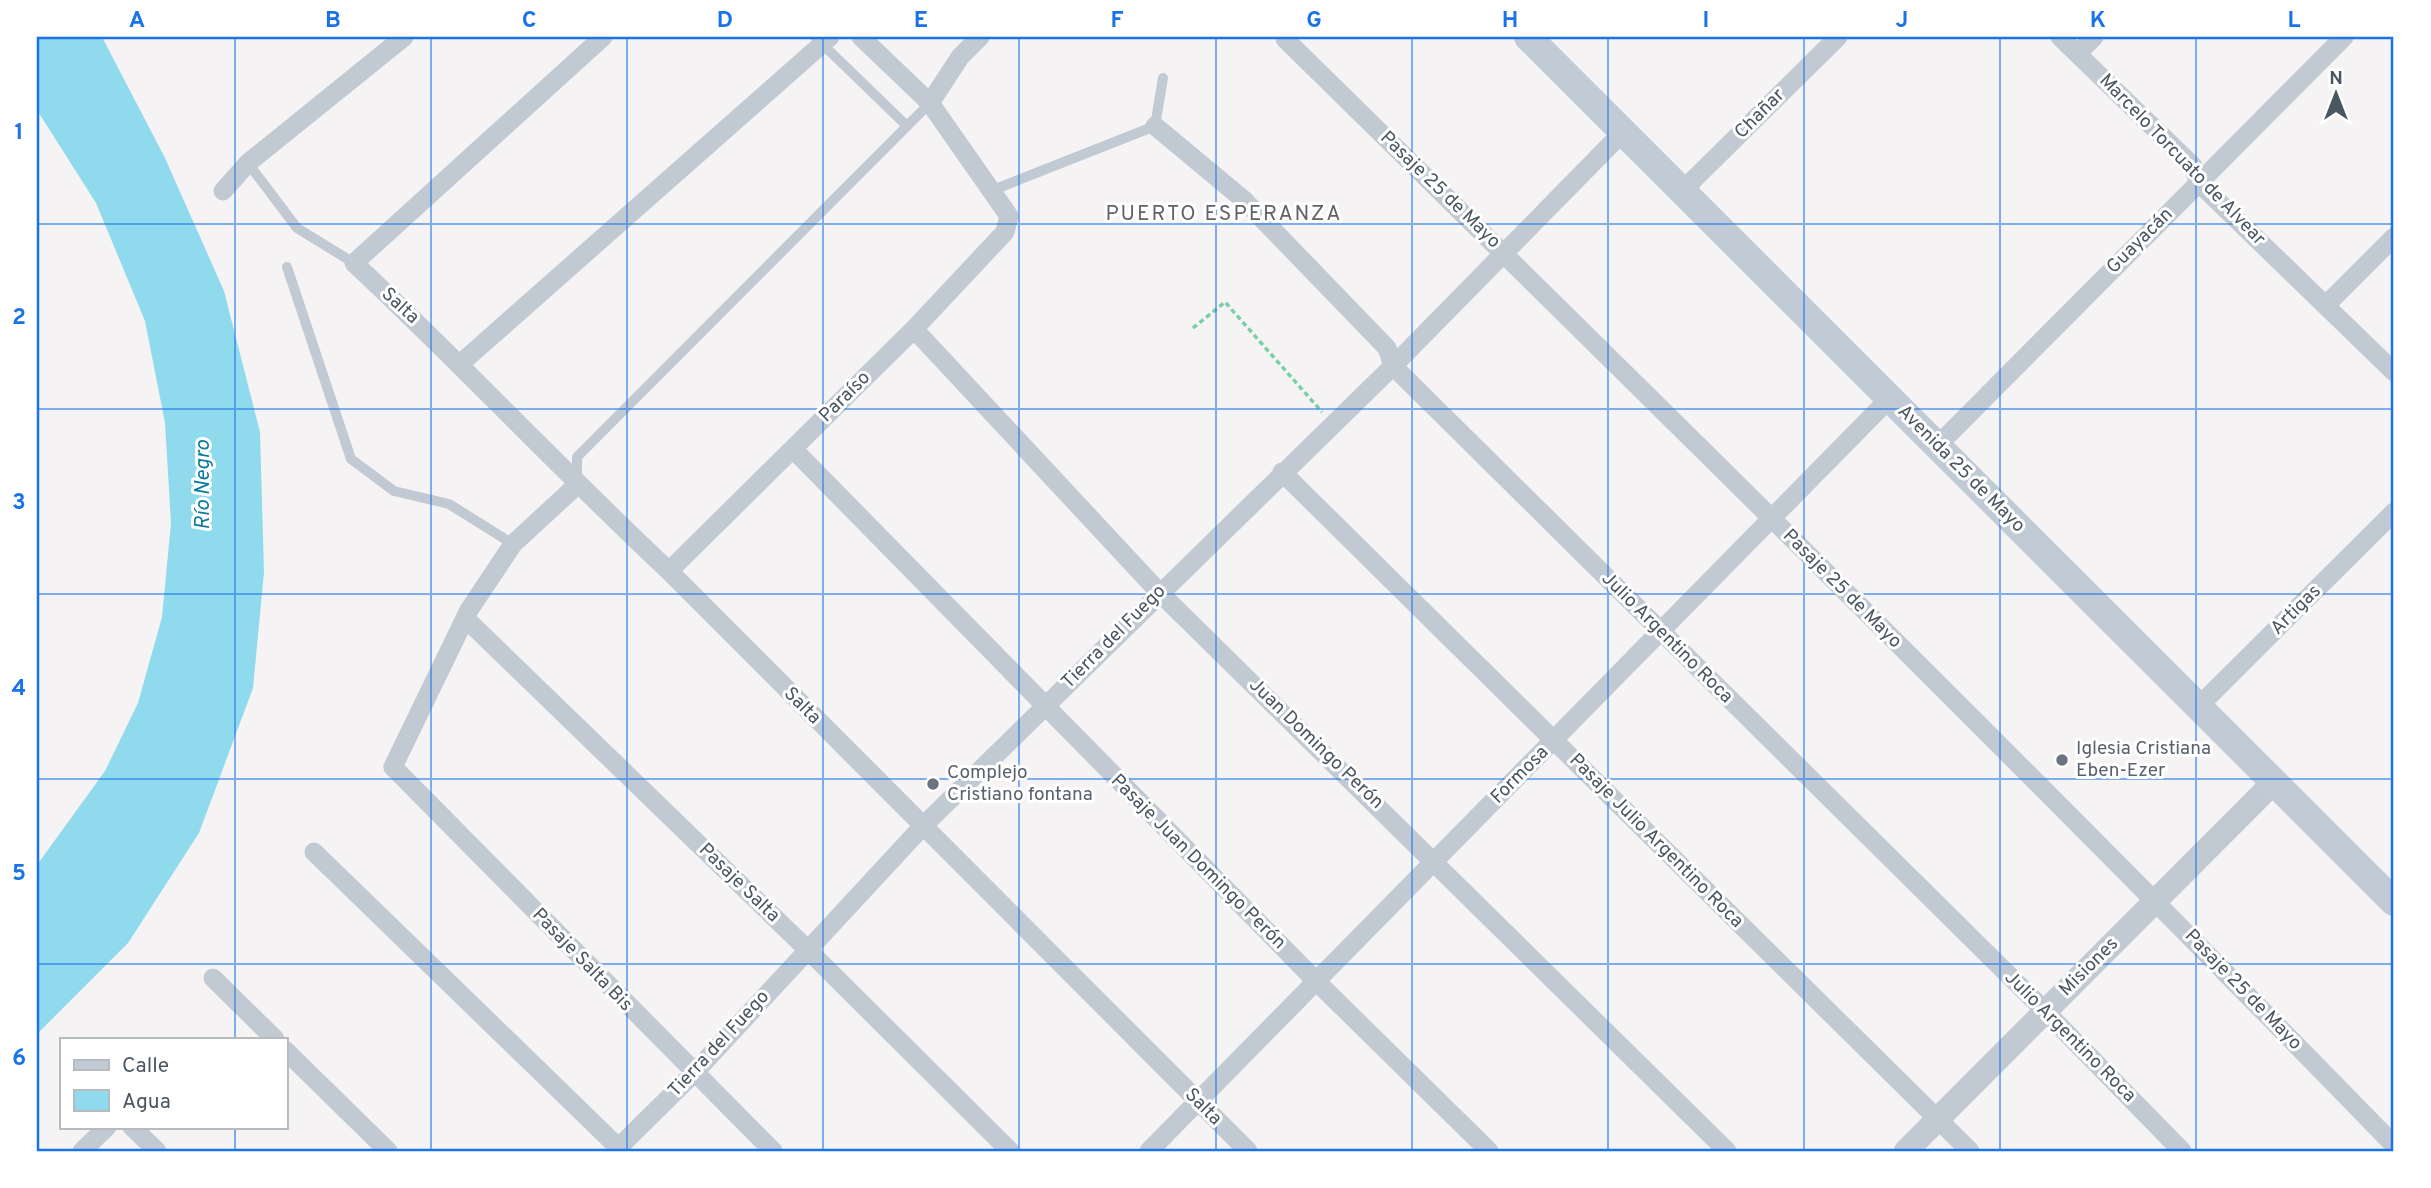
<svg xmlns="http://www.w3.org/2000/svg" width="2431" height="1188" viewBox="0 0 2431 1188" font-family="Overpass,sans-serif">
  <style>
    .water { fill: #90daee }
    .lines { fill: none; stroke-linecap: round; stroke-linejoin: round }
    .path { stroke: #7ad0a6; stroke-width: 3.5; stroke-dasharray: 5 3.5; stroke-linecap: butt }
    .service { stroke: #c1cad2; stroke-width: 10 }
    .minor { stroke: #c1cad2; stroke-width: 19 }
    .tertiary { stroke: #c1cad2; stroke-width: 24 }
    .secondary { stroke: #c1cbd6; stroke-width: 28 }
    .grid { fill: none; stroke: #1a73e8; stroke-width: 2; stroke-opacity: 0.55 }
    .worship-dot { fill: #6b7280; stroke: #fff; stroke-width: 2.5 }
    .labels { text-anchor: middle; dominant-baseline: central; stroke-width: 6; stroke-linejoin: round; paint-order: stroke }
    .street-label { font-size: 19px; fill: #4a5661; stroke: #fff }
    .worship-label { font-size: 19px; fill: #5b616d; stroke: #fff; text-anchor: start }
    .neighbourhood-label { font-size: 21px; letter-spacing: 2px; fill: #5f6368; stroke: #fff }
    .water-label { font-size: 21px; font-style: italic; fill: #0c7c9b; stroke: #fff }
    .neatline { fill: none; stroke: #1a73e8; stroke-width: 2.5 }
    .grid-label { font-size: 23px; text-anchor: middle; font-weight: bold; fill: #1a73e8 }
  </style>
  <rect width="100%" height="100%" fill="#f5f3f3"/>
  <path class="water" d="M37 37H102L165 158 224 291 260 432 264 572 253 688 199 833 128 943 37 1034V865L105 771 138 703 162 617 171 523 165 423 145 321 96 203 37 110Z"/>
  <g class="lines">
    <path class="path" d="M1193 328 1225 302 1322 412"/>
    <path class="service" d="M815 37 907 126
      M248 163 297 228 354 263
      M993 190 1155 126 1163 78
      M287 267 351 459 394 491 449 504 513 544
      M577 482V457L930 103"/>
    <path class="minor" d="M603 37 354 263C461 363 562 471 669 571L1248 1151
      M2060 37 2193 166 2198 182 2394 372
      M1285 39C1658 405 2030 771 2394 1145
      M2078 53 2094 37
      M930 103 960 57 980 37
      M1155 126 1244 200 1387 348 1393 366 2045 1011 2182 1151
      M223 191 248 163 404 37
      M1682 191 1838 37
      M2326 305 2394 237
      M914 329 1159 592 1727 1151
      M461 363 830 37
      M1937 446 2344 37
      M793 449 1316 981 1489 1151
      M1282 472 1970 1151
      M577 485 513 544 469 610 393 767 773 1151
      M669 571 914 329 1005 232 1009 216 930 103 861 37
      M465 618 807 949 1010 1151
      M2198 707 2394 512
      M314 852 622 1151
      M213 978 275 1039
      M285 1050 388 1151
      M132 1127 157 1151
      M82 1151 107 1127
      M615 1151 694 1073 922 827 1393 366 1623 132
      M1149 1151 1890 398"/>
    <path class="tertiary" d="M1906 1151 2273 783"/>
    <path class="secondary" d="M1528 37 2394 902"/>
  </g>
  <path class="grid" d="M235 37V1039M431 37V1151M627 37V1151M823 37V1151M1019 37V1151M1216 37V1151M1412 37V1151M1608 37V1151M1804 37V1151M2000 37V1151M2196 37V1151M37 224H2394M37 409H2394M37 594H2394M37 779H2394M37 964H2394M235 1127V1151"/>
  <g class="worship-dot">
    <circle cx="2062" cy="760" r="7"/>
    <circle cx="933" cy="784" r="7"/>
  </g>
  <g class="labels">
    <g class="street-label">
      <text transform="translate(1760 114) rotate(-45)">Chañar</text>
      <text transform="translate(2182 160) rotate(46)">Marcelo Torcuato de Alvear</text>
      <text transform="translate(1440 190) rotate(44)">Pasaje 25 de Mayo</text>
      <text transform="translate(2140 241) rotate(-45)">Guayacán</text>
      <text transform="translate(400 306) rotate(43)">Salta</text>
      <text transform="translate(845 397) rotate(-45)">Paraíso</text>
      <text transform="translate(1961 469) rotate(45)">Avenida 25 de Mayo</text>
      <text transform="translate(1842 589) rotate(45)">Pasaje 25 de Mayo</text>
      <text transform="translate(2296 610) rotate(-45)">Artigas</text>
      <text transform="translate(1114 637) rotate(-45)">Tierra del Fuego</text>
      <text transform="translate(1667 638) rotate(45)">Julio Argentino Roca</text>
      <text transform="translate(802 706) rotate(45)">Salta</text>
      <text transform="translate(1316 744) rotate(44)">Juan Domingo Perón</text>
      <text transform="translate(1520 775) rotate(-45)">Formosa</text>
      <text transform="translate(1656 841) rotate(45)">Pasaje Julio Argentino Roca</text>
      <text transform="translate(1198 862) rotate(45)">Pasaje Juan Domingo Perón</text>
      <text transform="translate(739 883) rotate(44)">Pasaje Salta</text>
      <text transform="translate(582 960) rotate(46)">Pasaje Salta Bis</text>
      <text transform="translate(2089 967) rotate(-45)">Misiones</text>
      <text transform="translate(2243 990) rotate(46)">Pasaje 25 de Mayo</text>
      <text transform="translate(2070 1037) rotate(45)">Julio Argentino Roca</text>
      <text transform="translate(719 1044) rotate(-47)">Tierra del Fuego</text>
      <text transform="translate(1203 1107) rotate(45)">Salta</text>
    </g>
    <g class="worship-label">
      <text x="2076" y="749">Iglesia Cristiana<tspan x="2076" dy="22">Eben-Ezer</tspan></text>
      <text x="947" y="773">Complejo<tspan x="947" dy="22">Cristiano fontana</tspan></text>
    </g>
    <g class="neighbourhood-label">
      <text x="1224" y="214">PUERTO ESPERANZA</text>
    </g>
    <g class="water-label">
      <text transform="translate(203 485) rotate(-90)">Río Negro</text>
    </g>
  </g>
  <rect width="2431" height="1188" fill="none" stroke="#ffffff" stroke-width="77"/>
  <rect x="60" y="1038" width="228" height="91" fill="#ffffff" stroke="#b7bbc0" stroke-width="2"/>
  <rect x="74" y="1060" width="35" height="10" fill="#c1cbd6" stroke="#b7bbc0" stroke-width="2"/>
  <text x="122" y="1072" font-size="21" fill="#4a5661">Calle</text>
  <rect x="74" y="1090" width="35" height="21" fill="#90daee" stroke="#b7bbc0" stroke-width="2"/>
  <text x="122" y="1108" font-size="21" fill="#4a5661">Agua</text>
  <g transform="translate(2336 94)" stroke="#ffffff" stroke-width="5" paint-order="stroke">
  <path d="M0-5L12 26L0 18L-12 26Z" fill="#4a5661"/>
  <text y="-10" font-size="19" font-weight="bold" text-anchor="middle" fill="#4a5661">N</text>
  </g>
  <rect x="38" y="38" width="2354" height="1112" class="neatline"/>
  <g class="grid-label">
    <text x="137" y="27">A</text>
    <text x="333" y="27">B</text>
    <text x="529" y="27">C</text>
    <text x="725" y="27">D</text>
    <text x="921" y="27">E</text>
    <text x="1117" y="27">F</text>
    <text x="1314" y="27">G</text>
    <text x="1510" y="27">H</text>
    <text x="1706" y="27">I</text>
    <text x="1902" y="27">J</text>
    <text x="2098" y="27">K</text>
    <text x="2294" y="27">L</text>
    <text x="19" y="139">1</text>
    <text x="19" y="324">2</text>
    <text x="19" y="509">3</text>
    <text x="19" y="695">4</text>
    <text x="19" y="880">5</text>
    <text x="19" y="1065">6</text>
  </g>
</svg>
